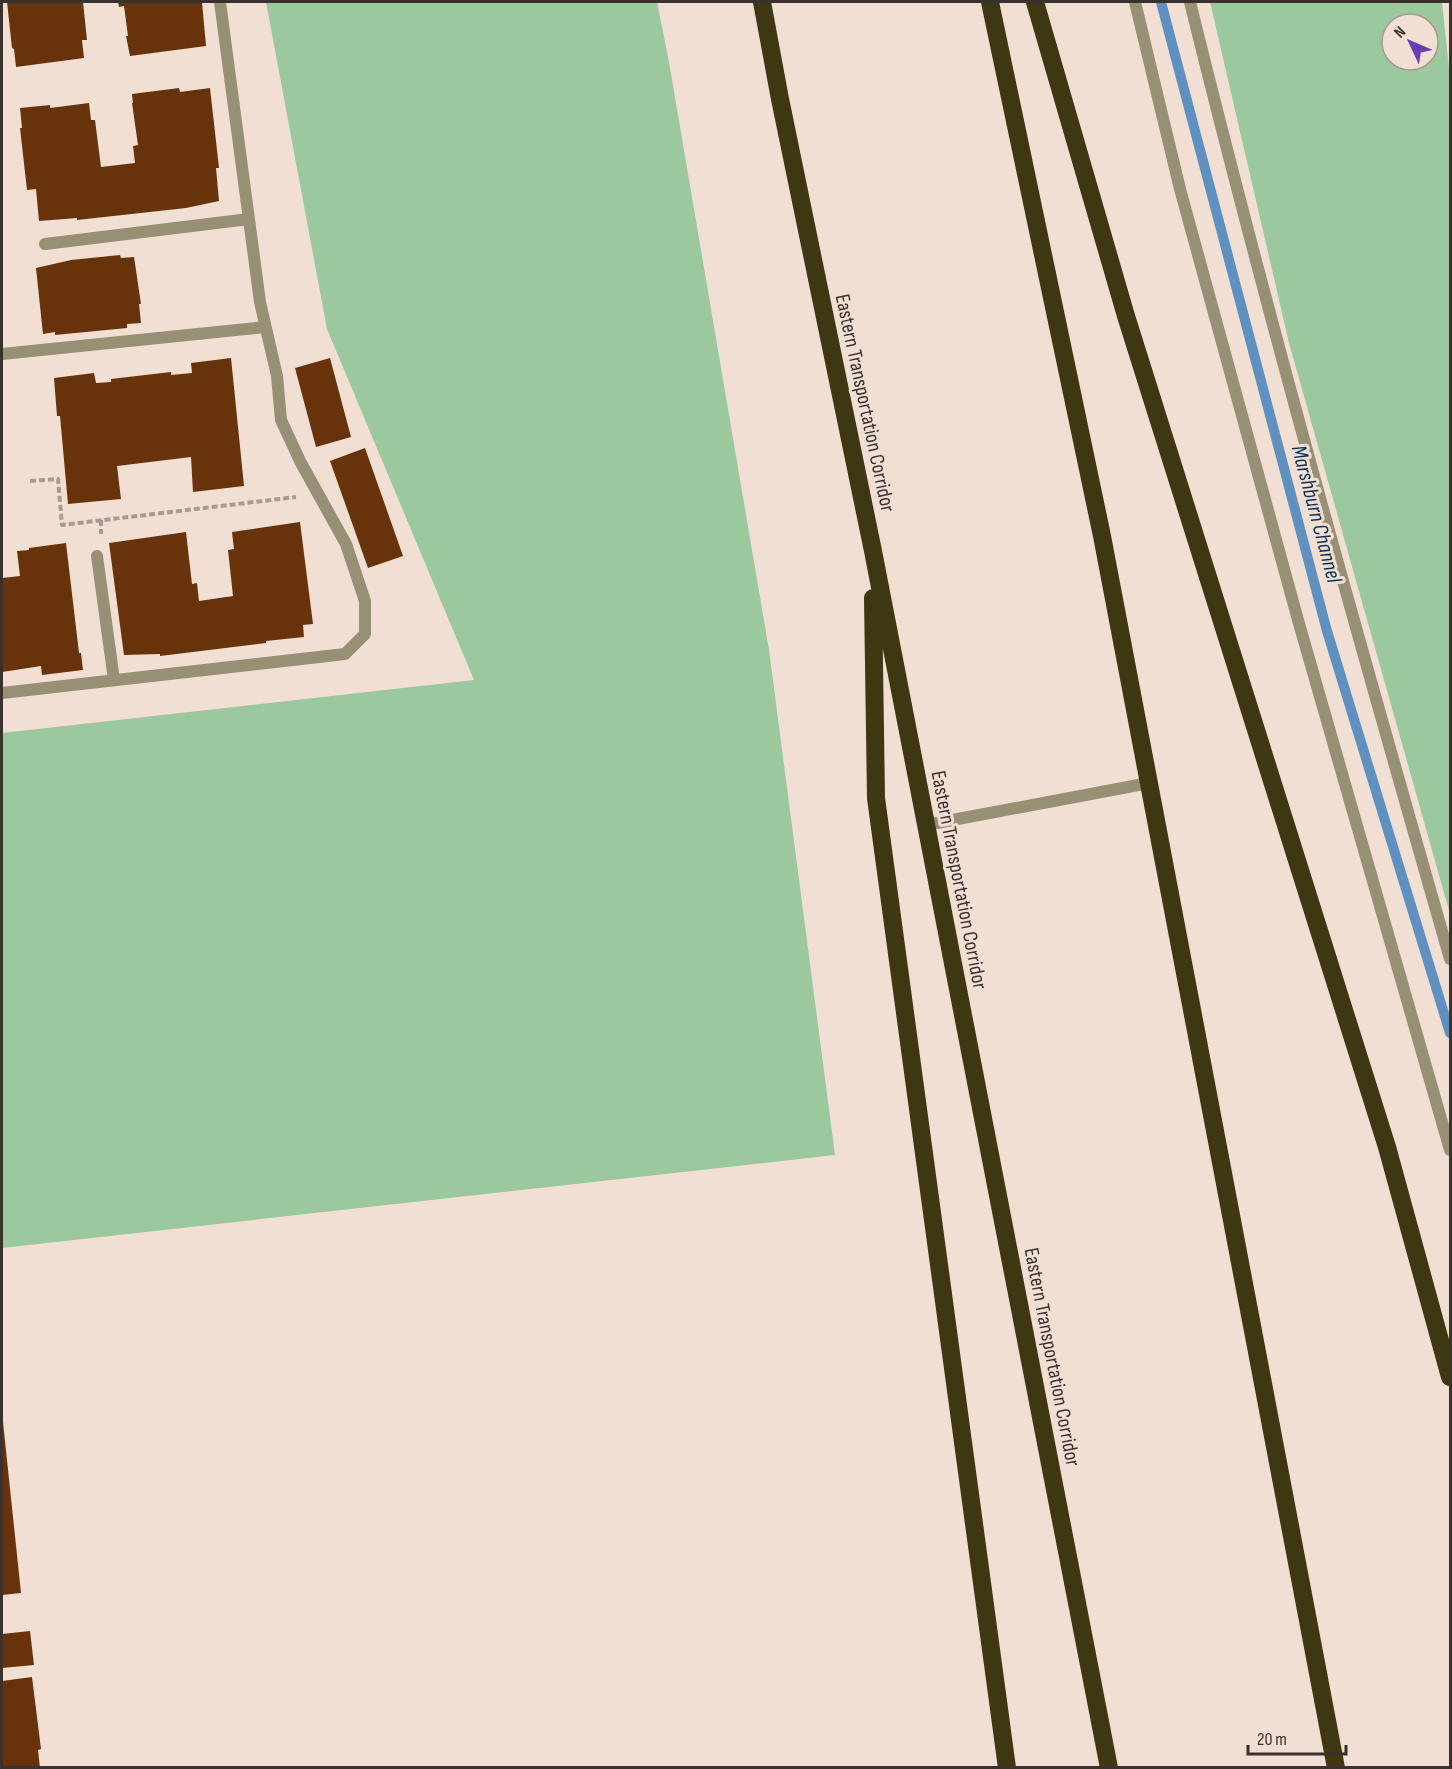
<svg xmlns="http://www.w3.org/2000/svg" width="1452" height="1769" viewBox="0 0 1452 1769" font-family="'Sofia Sans Condensed',sans-serif">
  <style>
    .green { fill: #9bc89c; fill-rule: evenodd }
    .lines { fill: none; stroke-linecap: round; stroke-linejoin: round }
    .stream { stroke: #5e91c0; stroke-width: 10 }
    .building { fill: #68330b }
    .path { stroke: #a89a92; stroke-width: 4; stroke-dasharray: 6 3; stroke-linecap: butt }
    .lane { stroke: #989074; stroke-width: 12 }
    .highway { stroke: #3f3612; stroke-width: 18 }
    .labels { text-anchor: middle; dominant-baseline: central; stroke-width: 6; stroke-linejoin: round; paint-order: stroke }
    .street-label { font-size: 21px; fill: #38312d; stroke: #f1dfd4 }
    .water-label { font-size: 22px; font-style: italic; fill: #0a3252; stroke: #f1dfd4 }
  </style>
  <rect width="100%" height="100%" fill="#f1dfd4"/>
  <path class="green" d="M266 2H657L669 62 769 650 835 1155 2 1248V733L474 680 327 329Z
    M1210 2H1442L1450 78V914L1289 343ZM1392 24H1428V60H1392Z"/>
  <g class="lines">
    <path class="stream" d="M1161 2 1327 631 1450 1033"/>
  </g>
  <path class="building" d="M7 2H83L87 40H82L84 58 16 67 14 49 12 48Z
    M118 2H202L206 46 130 56 126 36H128L124 6 119 7Z
    M179 88 180 92 210 88 219 168H216L219 201 186 208 77 220V218L39 221 36 189 27 190 20 128H22L20 108 50 105V108L89 103 91 120H95L101 167 135 163 133 146 138 145 132 103H133L132 94Z
    M120 255 121 258 134 257 141 304H139L141 323 127 324V328L55 335V332L43 334 36 268 71 260Z
    M231 358 244 486 193 492 191 457 117 466 121 499 68 504 60 416H57L54 378 94 373 96 383 111 382V379L171 372V375L192 373 191 363Z
    M330 358 351 437 316 447 295 368Z
    M365 448 403 556 368 568 330 461Z
    M300 522 313 624 303 625 304 637 266 641V643L160 656V654L124 655 109 543 186 532 192 584 197 583 199 601 233 596 228 550 234 549 232 532Z
    M66 543 79 653H81L83 670 42 675 41 666 2 672V578L20 576 17 551 29 550V548Z
    M2 1422H3L21 1593 2 1595Z
    M30 1631 34 1665 2 1668V1634Z
    M32 1677 41 1749 38 1750 40 1768H2V1681Z"/>
  <g class="lines">
    <path class="path" d="M30 481 58 479 62 525 296 497
      M101 520V534"/>
    <path class="lane" d="M1135 2 1180 189 1298 620 1450 1150
      M1190 2C1269 323 1359 641 1450 959
      M45 244 249 219
      M2 354 265 327
      M97 556 114 680
      M2 693 345 654 365 634V601L346 544 301 463 281 420 277 376 260 302 220 2
      M926 825 1149 783"/>
    <path class="highway" d="M762 2 780 99 873 551 1109 1768
      M990 2 1102 536 1336 1768
      M1035 2 1126 316 1387 1147 1450 1377
      M873 598 876 798 1007 1768"/>
  </g>
  <g class="labels">
    <g class="street-label">
      <text transform="translate(865 403) rotate(78)">Eastern Transportation Corridor</text>
      <text transform="translate(959 880) rotate(79)">Eastern Transportation Corridor</text>
      <text transform="translate(1052 1357) rotate(79)">Eastern Transportation Corridor</text>
    </g>
    <g class="water-label">
      <text transform="translate(1316 514) rotate(75)">Marshburn Channel</text>
    </g>
  </g>
  <rect width="1452" height="1769" fill="none" stroke="#38312d" stroke-width="6"/>
  <g transform="translate(1410 42) rotate(314)"><circle r="28" fill="#f1dfd4" stroke="#a79991" stroke-width="1.5"/>
  <path d="M0-4.5L10 22L0 15L-10 22Z" fill="#6a3cb4"/>
  <text y="-9" font-size="16" font-weight="bold" text-anchor="middle" fill="#38312d">N</text>
  </g>
  <path d="M1248 1745v9h98v-9" fill="none" stroke="#38312d" stroke-width="3"/>
  <text x="1257" y="1745" font-size="18" fill="#38312d" stroke="#f1dfd4" stroke-width="4.5" paint-order="stroke">20 m</text>
</svg>
